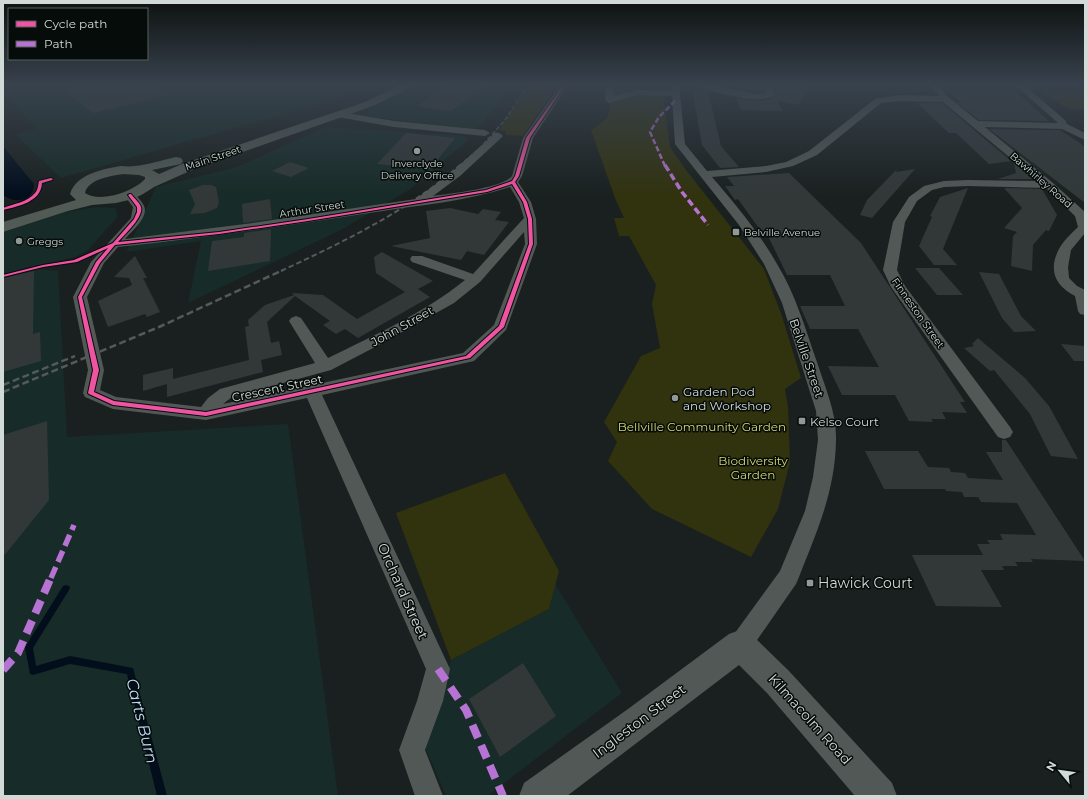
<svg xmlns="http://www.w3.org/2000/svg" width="1088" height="799" viewBox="0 0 1088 799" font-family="Montserrat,sans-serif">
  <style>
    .built { fill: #172b28 }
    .green { fill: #31320e }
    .water { fill: #020e1c }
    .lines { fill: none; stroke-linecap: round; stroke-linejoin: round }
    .stream { fill: #020e1c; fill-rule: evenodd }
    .building { fill: #323838 }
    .street { fill: #525856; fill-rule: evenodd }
    .secondary { fill: #525856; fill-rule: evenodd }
    .highway { fill: #515a55; fill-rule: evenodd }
    .rail-far2 { stroke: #555958; stroke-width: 1.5; stroke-dasharray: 4.5 2; stroke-linecap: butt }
    .rail-far1 { stroke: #555958; stroke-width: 2; stroke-dasharray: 5.5 3; stroke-linecap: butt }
    .rail { stroke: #555958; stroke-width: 2.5; stroke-dasharray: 7 3.5; stroke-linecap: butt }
    .quiet-far3 { stroke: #b673d3; stroke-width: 2.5; stroke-dasharray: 5.5 2.5; stroke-linecap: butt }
    .quiet-far2 { stroke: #b673d3; stroke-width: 3.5; stroke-dasharray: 7 3.5; stroke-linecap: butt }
    .quiet-far1 { stroke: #b673d3; stroke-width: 5.5; stroke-dasharray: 12 5.5; stroke-linecap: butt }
    .quiet { stroke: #b673d3; stroke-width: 8; stroke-dasharray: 14 8; stroke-linecap: butt }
    .cycleway-casing { stroke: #060c0a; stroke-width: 2 }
    .cycleway { fill: #f153a3; fill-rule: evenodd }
    .poi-dot { fill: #919997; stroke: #060c0a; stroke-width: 1.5 }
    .labels { text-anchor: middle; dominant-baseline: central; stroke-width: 3; stroke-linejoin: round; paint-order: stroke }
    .far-street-label { font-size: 10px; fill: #d1dad7; stroke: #060c0a }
    .far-poi-label { font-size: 10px; fill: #d1dad7; stroke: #060c0a; text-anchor: start }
    .street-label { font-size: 12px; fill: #d1dad7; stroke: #060c0a }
    .poi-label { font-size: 12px; fill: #d1dad7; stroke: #060c0a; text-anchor: start }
    .park-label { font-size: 12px; fill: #d4d76c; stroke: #060c0a }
    .near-poi-label { font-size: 14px; fill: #d1dad7; stroke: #060c0a; text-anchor: start }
    .near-street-label { font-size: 14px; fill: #d1dad7; stroke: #060c0a }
    .near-water-label { font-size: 16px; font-style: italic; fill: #bfddfb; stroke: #060c0a }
  </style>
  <rect width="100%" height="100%" fill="#1a201f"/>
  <path class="built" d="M10 84H366L334 99 61 178 16 135 38 128 6 96H3V85Z
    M417 84H516L476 129 365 116 369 110Z
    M326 127 463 136 469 139 409 190 341 230 188 303 201 241 126 252 156 187 237 167Z
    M95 207 115 208 118 216 88 250 75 257 27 268 58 271 67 437 288 424 338 796H3V232L63 213Z
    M555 584 622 693 487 796H446L425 747 451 660 549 609Z"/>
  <path class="green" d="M531 84H558L523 136 506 135V131L499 130Z
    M606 86 649 90 663 95 670 147 686 170 764 269 782 316 801 378 785 389 788 407 790 462 778 509 751 557 652 509 608 461 617 442 604 422 641 356 660 348 652 304 656 285 629 236H619L614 218H624L615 198 591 130C614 116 611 111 606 86Z
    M1041 91 1085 92V110L1068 109Z
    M505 473 559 571 549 609 451 660 396 513Z"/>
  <path class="water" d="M3 146 34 184C34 202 15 204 3 195Z"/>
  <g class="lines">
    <path class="stream" d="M66 585 69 586 70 588 69 590 33 648 36 666 70 656 133 668 167 796H157L127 674 70 664 33 675 30 674 25 647 63 586Z"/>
  </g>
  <path class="building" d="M91 84H156L172 94 93 113 65 90Z
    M450 84H488L451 111 417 106Z
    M729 84H761L764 92H758L731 87Z
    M772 84H810L798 105 777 101 783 111 741 110 736 98 759 101 769 99 776 94Z
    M698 89 708 91 721 146 739 167 720 168 702 145 693 93Z
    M945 89 1016 92 1049 121 979 120 957 103H962Z
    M917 103H942L1011 161 989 164 956 133H949Z
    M989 129 1060 130 1080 143 1085 147V203Z
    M406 133 455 138 430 169 377 164Z
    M290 162 309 168 291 177 272 171Z
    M1014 163 1034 179H998L1016 173Z
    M897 169 896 172 915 169 872 218 860 215 867 200Z
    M789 173 861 243 965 402H960L967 413 942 412 946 419H931L933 422 909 421 895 395H842L828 366 879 367 858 329H810L800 306H845L830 275H787L767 234H763L738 199 735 200 725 186H734L727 177Z
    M203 185H211L216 187 219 202 217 208 205 213 190 214 195 204 189 190Z
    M968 188 943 249 957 265H934L919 246 932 217 930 216 940 197Z
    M1004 188 1042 189 1057 215 1049 231 1046 230 1033 245 1032 271 1011 266 1013 236 1017 232 1004 228 1022 208Z
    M270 199 272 219 243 223 242 204Z
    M450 208 478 214 483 209 501 212 495 220 509 222 484 255 467 251 461 260 391 246 430 238 426 211Z
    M271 229 270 261 208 271 212 241 244 237V233Z
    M382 252 433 281 418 289 430 297 358 338 345 329 336 334 323 325 330 321 295 296 267 322 271 343 279 341 282 355 261 360 263 372 167 397V384L143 391V375L173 368V379L249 360 245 327 249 326 248 320 265 305 294 295 292 293 323 295 357 319 405 292 376 273 374 257Z
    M135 256 147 278H143L160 312 147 317 145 314 108 327 98 301 132 285 129 278H130L114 277Z
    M915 268H939L963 295H937Z
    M34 271 33 334 40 332 41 361 3 372V278Z
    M979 272 999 274 1021 316 1036 331 1014 332 1002 318Z
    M978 338 1025 378 1049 406 1078 459 1051 456 1030 414 994 370 990 371 964 348 974 346 972 344Z
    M1061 344 1085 346V361H1074Z
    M47 421 49 500 3 557V435Z
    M1002 440H1006L1085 561 1031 559 1033 562H1015L1018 566H1002L1004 570H981L1002 607 936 606 912 555H983L977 544H990L987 540H1003L1000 534 1036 535 1017 503 981 502 978 497H964L962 492 946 491 945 489H884L865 451H918L928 467 949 468 951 472 965 473 968 478 1003 480 986 452H1002Z
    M523 663 556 716 500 757 469 699Z"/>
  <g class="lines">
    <path class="street" d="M561 84H569L533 138 522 176 518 182 531 202 536 219 537 244 506 330 474 361 322 395 450 669 443 701 425 750 443 796H415L399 750 417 701 426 669 307 398 206 420 113 409 85 397 83 393 88 370 73 297 91 262 131 218 133 207 124 195 126 193H134C137 197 142 201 144 206 149 217 132 231 125 239L253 223 416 199 452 172 492 136 493 133C497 132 500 132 503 136L501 138 460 176 433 196C449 194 503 188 512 176L523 138ZM510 187 519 202 524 218 473 274 422 256H412L410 259 412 262 465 280C424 313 375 335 328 358L301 318 296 316 291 318 289 321 315 363 220 389 208 398 201 407 116 397 100 390 104 370 87 297 104 263 118 247C204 238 290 225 376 212 421 205 468 201 510 187ZM524 232 525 244 494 325 463 353 223 404 232 397 331 370 377 346 454 303 480 282Z
      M671 84H679L685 144 707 171 766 166 786 162 809 151 875 99 898 95 939 96 930 84H938L948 97 978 121 1058 123 1014 84H1023L1065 120 1067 124 1085 133V140L1062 129 985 127 1053 183 1085 212V233L1071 250 1068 267 1069 278 1077 286 1085 290V315L1080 314 1078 311 1075 296C1055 286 1048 270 1059 249 1063 241 1072 233 1078 227L1075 216 1046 188 968 186 944 187 932 190 917 201 905 222 897 270 905 286 1010 427 1013 432 1010 437 1004 439 998 437 891 287 883 270 893 222 909 197 924 186 944 181 968 180 1038 181 943 102 898 101 881 103 817 155 793 166 766 172 712 177C735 204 759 232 777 264 796 295 806 331 818 365 826 390 837 414 836 441 835 492 817 531 799 577L796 584 748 653 740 657 732 653 728 645 732 637 780 571 805 511 813 477 818 440 816 411 782 303 764 264 739 225 675 144 672 96 637 95 609 103 605 100 606 88 610 86 614 88V96L637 90 671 91Z
      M693 84H707L758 94 766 93 762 84H770L775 94C762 108 711 90 694 86Z
      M341 112 394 121 485 130 490 133 485 136 394 127 338 117 336 115 338 113Z"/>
    <path class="secondary" d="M740 630 751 634 789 671 892 783 897 796H855L767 693 739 665 567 796H519L524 783 628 709 729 634Z"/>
    <path class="highway" d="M402 84H415L414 86 373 106 192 170 154 187 143 194 133 199 116 203 92 205 68 211 3 232V222L76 200 70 194C76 174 103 169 121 166 125 166 129 167 134 166 148 165 162 160 176 157L181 158 183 161 181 164 152 170 159 174 182 164 365 102ZM123 174 139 175 145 177V179C133 192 100 203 85 193 88 179 111 176 123 174Z"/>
    <path class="rail-far2" d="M459 166 480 148 505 120 529 84"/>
    <path class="rail-far1" d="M281 271C343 242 408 211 460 165"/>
    <path class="rail" d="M3 385 75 356
      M3 392 159 327 283 270"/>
    <path class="quiet-far3" d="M665 166 650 132 659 117 677 99"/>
    <path class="quiet-far2" d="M665 165 682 192 708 225"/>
    <path class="quiet-far1" d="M51 578 74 525"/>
    <path class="quiet" d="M438 669 466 710 503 796
      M3 670 18 653 51 577"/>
    <g class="cycleway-casing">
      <path id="cycleway" d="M564 84H566L530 138 519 176 515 182 527 202 532 219 533 244 504 327 470 358 206 416 113 405 89 394 88 393 93 370 78 297 96 262 108 248 77 262 43 267 3 277V275L43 265 74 260 113 243 134 219 137 212V207L128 195 130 194H131C134 198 140 203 141 207 144 217 124 235 118 242L219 232 308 219 486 190 512 181 515 176 526 138ZM512 184 523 202 528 219 529 244 499 326 466 356 206 412 114 401 94 392 99 370 82 297 100 263 115 245 219 234 308 221 487 192Z
        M51 178 53 179 52 180 42 183C41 202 19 206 3 210V208C13 204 28 202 35 193 38 190 38 185 39 181Z"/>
    </g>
    <use href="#cycleway" class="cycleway"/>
  </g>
  <linearGradient id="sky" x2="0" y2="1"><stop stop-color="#0e1211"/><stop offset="0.43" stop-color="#38424d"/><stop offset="1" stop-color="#38424d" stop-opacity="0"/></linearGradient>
  <rect width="1088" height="196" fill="url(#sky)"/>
  <g class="poi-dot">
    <circle cx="417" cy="151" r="4"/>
    <rect x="732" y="228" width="8" height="8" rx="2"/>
    <circle cx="19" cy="241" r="4"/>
    <circle cx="675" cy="398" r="4"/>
    <rect x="798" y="417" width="8" height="8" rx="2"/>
    <rect x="806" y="579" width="8" height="8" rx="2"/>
  </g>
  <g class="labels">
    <g class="far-street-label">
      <text transform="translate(213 158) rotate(-19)">Main Street</text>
      <text transform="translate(1041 180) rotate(41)">Bawhirley Road</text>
      <text transform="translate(312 209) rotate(-9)">Arthur Street</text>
      <text transform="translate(918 313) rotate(55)">Finneston Street</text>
    </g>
    <g class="far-poi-label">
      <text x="417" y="163" text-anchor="middle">Inverclyde<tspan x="417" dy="12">Delivery Office</tspan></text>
      <text x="744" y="232">Belville Avenue</text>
      <text x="27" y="241">Greggs</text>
    </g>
    <g class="street-label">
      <text transform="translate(402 326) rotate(-29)">John Street</text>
      <text transform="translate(807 358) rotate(71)">Belville Street</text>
      <text transform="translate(277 388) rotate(-12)">Crescent Street</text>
    </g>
    <g class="poi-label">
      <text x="683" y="391">Garden Pod<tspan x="683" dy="14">and Workshop</tspan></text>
      <text x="810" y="421">Kelso Court</text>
    </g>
    <g class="park-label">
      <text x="702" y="426">Bellville Community Garden</text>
      <text x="753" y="460">Biodiversity<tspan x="753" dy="14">Garden</tspan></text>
    </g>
    <g class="near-poi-label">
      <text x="818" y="583">Hawick Court</text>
    </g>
    <g class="near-street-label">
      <text transform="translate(403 591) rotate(66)">Orchard Street</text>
      <text transform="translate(810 719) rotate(48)">Kilmacolm Road</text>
      <text transform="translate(639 721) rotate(-37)">Ingleston Street</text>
    </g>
    <g class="near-water-label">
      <text transform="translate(142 721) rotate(76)">Carts Burn</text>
    </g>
  </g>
  <rect width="1088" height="799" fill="none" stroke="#d1dad7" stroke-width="8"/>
  <rect x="8" y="8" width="140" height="52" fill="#060c0a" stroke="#575e5c"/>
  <rect x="16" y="21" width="20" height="6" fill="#f153a3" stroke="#575e5c"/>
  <text x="44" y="28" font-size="12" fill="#d1dad7">Cycle path</text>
  <rect x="16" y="41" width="20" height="6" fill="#b673d3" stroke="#575e5c"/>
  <text x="44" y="48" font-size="12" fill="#d1dad7">Path</text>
  <g transform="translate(1060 771) rotate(299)" stroke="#060c0a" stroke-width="3" paint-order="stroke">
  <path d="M0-3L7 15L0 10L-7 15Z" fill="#d1dad7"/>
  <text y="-6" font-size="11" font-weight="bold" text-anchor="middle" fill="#d1dad7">N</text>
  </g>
</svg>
